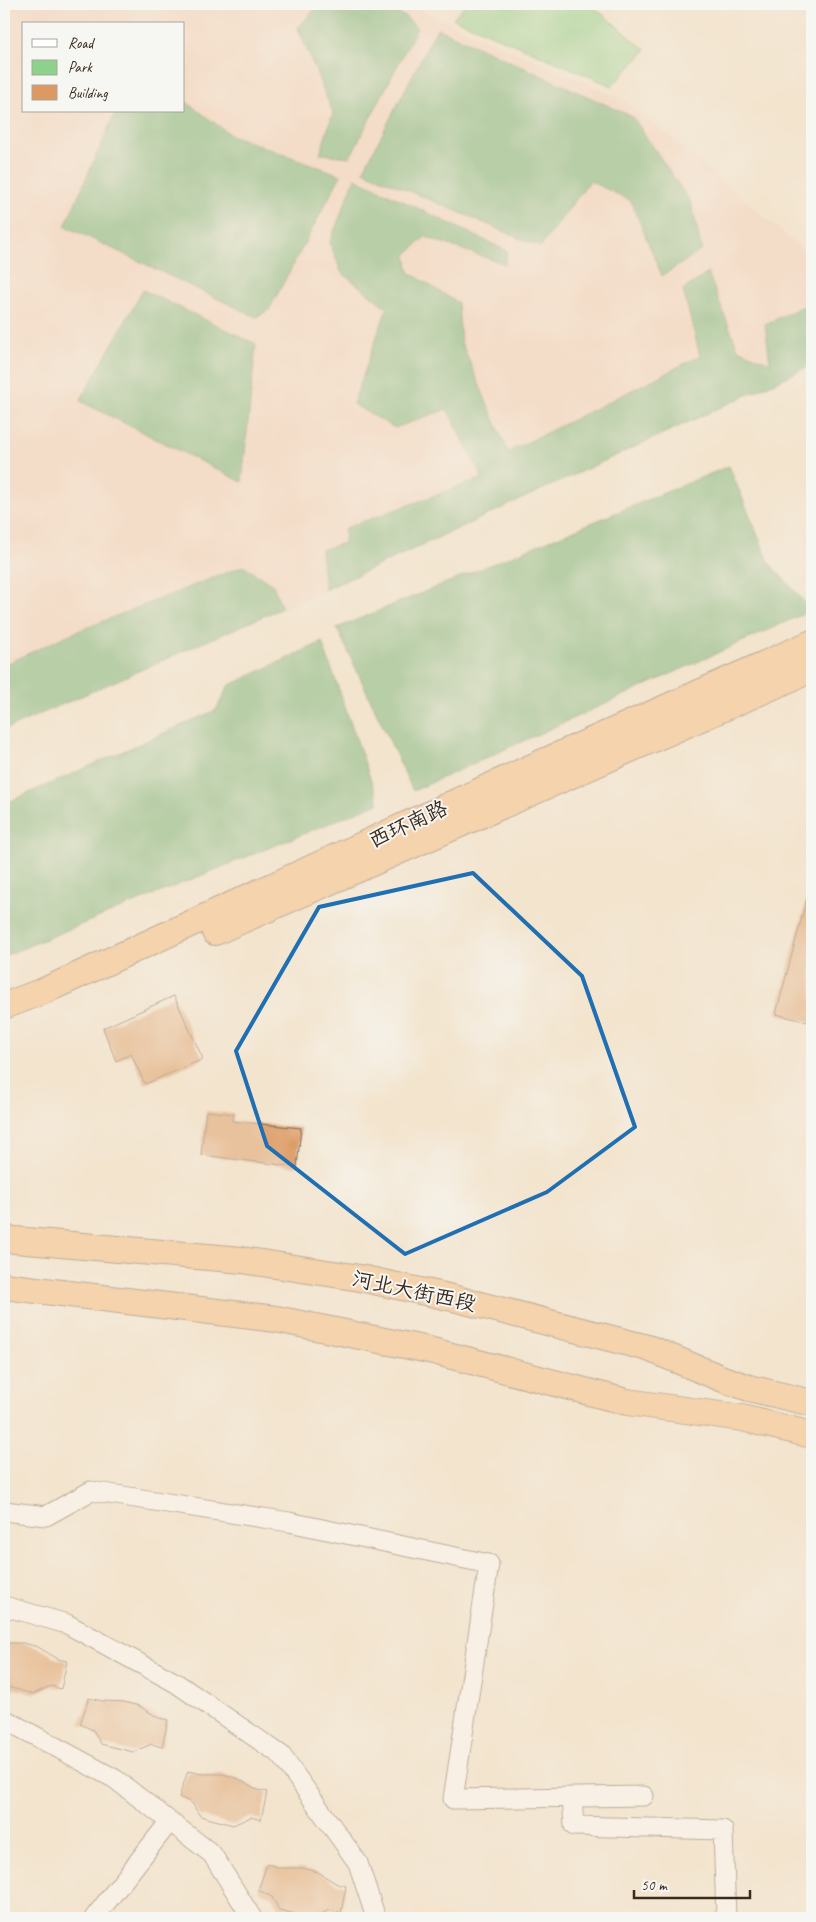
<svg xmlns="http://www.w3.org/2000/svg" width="816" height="1922" viewBox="0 0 816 1922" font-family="Caveat,'LXGW WenKai TC',sans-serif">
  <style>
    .built { fill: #f4d3c0; fill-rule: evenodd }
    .green { fill: #8cd28c; stroke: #647e55 }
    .forest { fill: #71b478; stroke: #566f4b }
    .building { fill: #dc9961 }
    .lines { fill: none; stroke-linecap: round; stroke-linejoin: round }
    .minor-casing { stroke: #7b6b5b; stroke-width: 21 }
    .highway-casing { stroke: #7b6b5b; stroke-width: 28 }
    .minor { stroke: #fff; stroke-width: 19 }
    .highway { stroke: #f5be86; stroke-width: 26 }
    .marked { fill: none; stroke: #1f6fb2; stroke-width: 4; stroke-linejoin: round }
    .labels { text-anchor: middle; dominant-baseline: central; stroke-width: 4; stroke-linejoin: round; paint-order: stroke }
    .street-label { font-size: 21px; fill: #3b2a1e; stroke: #f6f6f2 }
  </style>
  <rect width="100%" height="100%" fill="#f6f6f2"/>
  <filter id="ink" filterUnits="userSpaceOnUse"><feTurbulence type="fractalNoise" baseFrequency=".02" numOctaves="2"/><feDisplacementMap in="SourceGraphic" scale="10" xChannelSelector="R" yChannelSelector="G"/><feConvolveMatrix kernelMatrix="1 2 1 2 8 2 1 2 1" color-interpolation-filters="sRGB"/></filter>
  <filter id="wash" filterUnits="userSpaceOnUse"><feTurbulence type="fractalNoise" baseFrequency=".0096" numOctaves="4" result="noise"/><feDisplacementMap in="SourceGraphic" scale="20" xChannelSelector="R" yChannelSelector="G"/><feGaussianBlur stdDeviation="1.12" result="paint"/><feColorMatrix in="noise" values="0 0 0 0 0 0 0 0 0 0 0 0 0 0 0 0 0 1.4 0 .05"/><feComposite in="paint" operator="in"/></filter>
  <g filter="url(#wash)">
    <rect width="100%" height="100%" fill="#f3e4cd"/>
    <path class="built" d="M4 4H406L627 101 812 257V365L325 590 4 730ZM24 24H184V111H24Z"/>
    <path class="green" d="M466 4H590L646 50 612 86 453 18Z"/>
    <path class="forest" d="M319 4H372L406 17 417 28 350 157 320 154 333 113 298 28Z
      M437 28 633 117 691 203 702 250 662 276 631 201 590 181 540 247 363 171Z
      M184 100 231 135 341 175 269 310 256 317 65 226 116 111H184Z
      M355 178 507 251 505 264 425 237 406 255 409 272 458 303 461 342 508 452 700 356 683 290 708 273 738 349 770 363 765 324 812 302V365L325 590 321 550 344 543 345 528 483 478 447 409 395 428 353 404 387 308 341 272 330 242Z
      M143 290 256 344 242 482 80 401Z
      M729 466 770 564 812 610 413 791 337 628Z
      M243 566 273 585 282 608 4 730V665L63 637Z
      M322 642 379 803 4 956V804L216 710 228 686Z"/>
    <g id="blocks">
      <path class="building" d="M808 894 812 895V1023L776 1014Z
        M174 996 203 1059 145 1084 131 1054 116 1061 103 1028Z
        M206 1111 234 1114 232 1121 301 1128 297 1167 201 1155Z
        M4 1643H23L38 1647 58 1659 67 1661 61 1689 51 1686 33 1694 4 1686Z
        M89 1698 102 1701 124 1702 139 1706 159 1718 168 1720 162 1747 152 1744 133 1752 101 1744 93 1730 80 1724Z
        M188 1771 202 1774H223L239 1779 258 1790 267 1792 261 1820 251 1817 233 1825 200 1816 192 1803 179 1797Z
        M267 1864 281 1868H302L318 1872 337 1884 346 1886 341 1913 330 1910 311 1918 279 1910 272 1897 258 1890Z"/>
    </g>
  </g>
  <g filter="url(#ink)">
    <use href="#blocks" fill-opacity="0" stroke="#7b6b5b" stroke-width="1"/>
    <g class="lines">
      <g class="minor-casing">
        <path id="minor" d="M4 1511 46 1516 91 1491 289 1522 489 1564 453 1799 644 1796
          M4 1606 67 1624 176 1683 281 1755 358 1863 376 1918
          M4 1719 115 1779 212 1854 252 1918
          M572 1797 574 1826 723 1830 726 1918
          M94 1918 170 1821"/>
      </g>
      <g class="highway-casing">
        <path id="highway" d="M215 932 812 669
          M4 1006 46 990 541 763 812 643
          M4 1239 242 1260 360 1278 453 1298 648 1348 723 1379 749 1388 812 1403
          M4 1286 276 1319 429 1350 627 1402 742 1418 812 1435"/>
      </g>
      <use href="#minor" class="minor"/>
      <use href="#highway" class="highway"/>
    </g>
  </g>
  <path d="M0 0H816V1922H0ZM473 873 582 976 635 1127 547 1192 405 1254 267 1146 236 1051 319 907Z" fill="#f3e4cd" fill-opacity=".55" fill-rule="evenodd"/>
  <path class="marked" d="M473 873 582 976 635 1127 547 1192 405 1254 267 1146 236 1051 319 907Z"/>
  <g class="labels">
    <g class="street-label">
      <text transform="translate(408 824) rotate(-25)">西环南路</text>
      <text transform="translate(414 1291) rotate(12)">河北大街西段</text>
    </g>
  </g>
  <rect width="816" height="1922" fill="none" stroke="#f6f6f2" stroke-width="20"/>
  <rect x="22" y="22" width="162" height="90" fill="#f6f6f2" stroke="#aba49d"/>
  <rect x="32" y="39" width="25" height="8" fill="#ffffff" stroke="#aba49d"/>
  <text x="68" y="48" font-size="15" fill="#3b2a1e">Road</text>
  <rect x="32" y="60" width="25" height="15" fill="#8cd28c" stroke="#aba49d"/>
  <text x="68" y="72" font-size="15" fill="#3b2a1e">Park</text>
  <rect x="32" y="85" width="25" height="15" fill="#dc9961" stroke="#aba49d"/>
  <text x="68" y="98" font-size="15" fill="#3b2a1e">Building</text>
  <path d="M634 1890v8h116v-8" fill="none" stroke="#3b2a1e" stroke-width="2.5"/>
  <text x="641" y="1890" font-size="15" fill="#3b2a1e" stroke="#f6f6f2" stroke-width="4" paint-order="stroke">50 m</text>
</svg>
